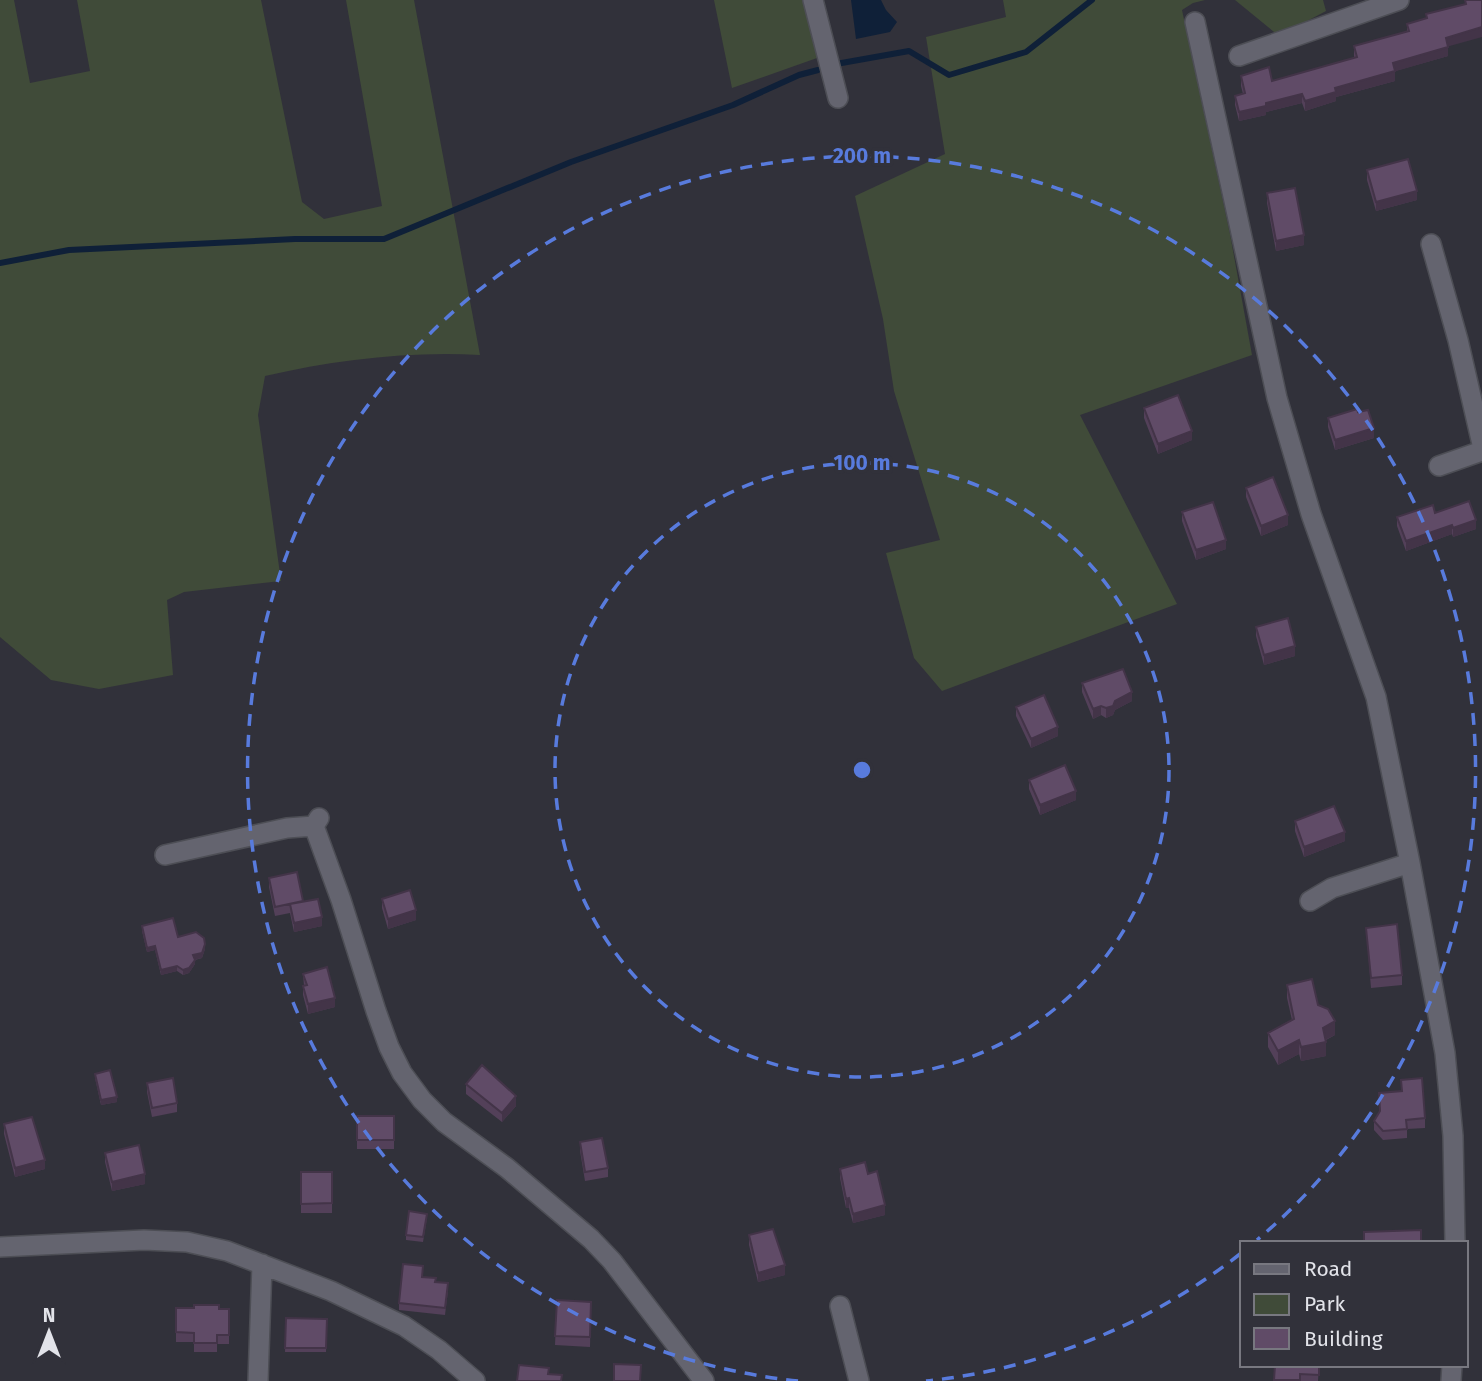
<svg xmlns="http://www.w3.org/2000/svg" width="1482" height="1381" viewBox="0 0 1482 1381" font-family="'Fira Sans',sans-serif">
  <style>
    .green { fill: #404b39 }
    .water { fill: #0f2038 }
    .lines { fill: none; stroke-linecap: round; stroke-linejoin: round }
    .stream { stroke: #0f2038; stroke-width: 6 }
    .minor-casing { stroke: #4d4e55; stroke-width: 22 }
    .minor { stroke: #64646f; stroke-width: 19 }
    .wall { fill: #534059 }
    .shaded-wall { fill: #433448 }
    .building { fill: #604b67; stroke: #433448; stroke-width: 2 }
    .ring { fill: none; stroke: #587bdd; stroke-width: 3.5; stroke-dasharray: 12 9 }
    .centre { fill: #587bdd; stroke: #31313a; stroke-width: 3.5 }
    .ring-label { font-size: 21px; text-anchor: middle; font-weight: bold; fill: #587bdd; stroke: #31313a; stroke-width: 7; stroke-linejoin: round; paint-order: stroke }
  </style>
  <rect width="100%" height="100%" fill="#31313a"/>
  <path class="green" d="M0 0H14L30 83 90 71 77 0H261L302 202 324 219 382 206 346 0H414L480 355C408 351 335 360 265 376L258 415 281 581 184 592 167 600 173 675 99 689 51 680 0 637Z
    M714 0H805L817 58 732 88Z
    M1003 0H1205L1193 3 1182 10 1230 234 1252 355 1080 415 1177 604 942 691 914 658 886 553 940 540 894 391 883 319 855 196 945 154 926 37 1006 17Z
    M1235 0H1323L1326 11 1279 36Z"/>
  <path class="water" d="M851 0H881L886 10 897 22 890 32 856 39Z"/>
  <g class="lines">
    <path class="stream" d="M836 64 909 51 949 75 1026 52 1092 0
      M0 263 69 250 295 239H384L571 162 733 105 799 75 818 70"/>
    <g class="minor-casing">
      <path id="minor" d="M813 0 838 98
        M1195 22 1277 398 1311 514 1376 697 1410 863 1445 1053 1453 1136 1455 1243
        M1239 56 1399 0
        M1431 244 1458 340 1482 444
        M1439 466 1482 451
        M319 818 314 826 341 900 376 1011 389 1047 402 1073 422 1100 444 1122 507 1168 591 1239 612 1261 704 1381
        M165 855 287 828 314 826
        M1310 901 1332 888 1410 863
        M0 1247 144 1240 187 1242 227 1251 331 1291 404 1326 439 1350 475 1381
        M840 1306 859 1381
        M258 1381 262 1264
        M1451 1381 1452 1365"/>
    </g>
    <use href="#minor" class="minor"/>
  </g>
  <path class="wall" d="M1465 0H1482L1448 46V56L1395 71V81L1336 97V101L1305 111 1302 103 1266 112V115L1239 121 1235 105V96L1243 94 1241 86V76L1272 81 1354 58V46L1407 32V24L1426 18V14L1465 4Z
    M1367 170 1417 200 1376 211 1367 180Z
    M1267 193 1304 245 1276 251 1267 203Z
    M1144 408 1192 440 1158 454 1144 418Z
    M1358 412 1374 438 1335 450 1328 427V418Z
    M1246 488 1288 525 1261 536 1246 497Z
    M1182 512 1226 549 1196 560 1182 521Z
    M1397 517 1476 529 1453 537 1452 534 1406 551 1397 526Z
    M1256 627 1295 656 1264 665 1256 636Z
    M1082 683 1132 701 1115 710 1113 715 1106 718 1101 715 1093 719 1082 692Z
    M1016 707 1058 736 1031 748 1016 716Z
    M1029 780 1076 800 1040 815 1029 789Z
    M1295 821 1345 841 1304 857 1295 831Z
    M269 878 303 902 322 926 294 932 290 913 275 916 269 887Z
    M382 899 416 920 388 929 382 908Z
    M142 926 178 937 205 949 202 958 195 960V964L189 973 183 975 177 971 161 975 155 950 147 952 142 931Z
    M1366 928 1402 975V985L1371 988Z
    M303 974 335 1007 308 1014 303 995V986H304Z
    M1287 985 1318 1005 1335 1035 1326 1040V1056L1301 1061 1299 1054 1278 1065 1268 1047V1033L1292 1020 1287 998Z
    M95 1074 117 1102 101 1105 95 1078Z
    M1401 1080 1425 1118V1128L1407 1129V1138L1383 1140 1374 1130V1121L1380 1112 1379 1093 1401 1091Z
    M147 1083 177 1103V1112L152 1117 147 1092Z
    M466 1084 516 1106 502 1122 466 1094Z
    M357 1116H394V1149H357Z
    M4 1124 45 1169 15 1177 4 1134Z
    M580 1142 608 1168V1177L585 1181 580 1151Z
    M105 1153 145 1184 112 1191 105 1162Z
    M840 1169 868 1174 885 1215 853 1223 849 1208H846L840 1178Z
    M301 1172H332V1213H301Z
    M427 1218 423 1242 406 1240V1235Z
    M749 1235 785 1275 758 1282 749 1245Z
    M422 1277 448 1290 445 1315 399 1310V1303Z
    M557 1300 591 1302 590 1347 555 1345Z
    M176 1308 229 1309V1344H217V1352H194V1342H176Z
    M286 1318 327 1319 326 1352H285Z
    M1275 1365H1319L1318 1381H1274Z"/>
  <path class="shaded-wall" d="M1482 27V37L1446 47V38Z
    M1448 47V56L1393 72V63Z
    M1395 71V81L1336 97V101L1305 111V101L1335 88Z
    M1302 94V103L1266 112V115L1239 121V112L1266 103Z
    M1417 191V200L1376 211V202Z
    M1304 235V245L1276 251V241Z
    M1374 428V438L1335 450V440Z
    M1192 431V440L1158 454V444Z
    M1288 515V525L1261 536V526Z
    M1476 520V529L1453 537V528Z
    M1452 525V534L1406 551V541Z
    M1226 540V549L1196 560V550Z
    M1295 646V656L1264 665V655Z
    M1132 692V701L1115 710 1113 715 1106 718V708L1115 701Z
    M1101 706V715L1093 719V709Z
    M1058 727V736L1031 748V739Z
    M1076 791V800L1040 815V805Z
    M1345 832V841L1304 857V847Z
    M416 910V920L388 929V919Z
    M322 917V926L294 932V923Z
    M205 944V949L202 958 193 960V955Z
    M155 946V950L147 952V948Z
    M195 960V964L189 973 183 975V970Z
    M177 966V971L161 975V970Z
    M335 998V1007L308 1014V1004Z
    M1335 1021V1035L1323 1041V1028Z
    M1299 1040V1054L1278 1065V1051Z
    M1326 1042V1056L1301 1061V1047Z
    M516 1096V1106L502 1122V1113Z
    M117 1097V1102L101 1105V1100Z
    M45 1160V1169L15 1177V1168Z
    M145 1174V1184L112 1191V1182Z
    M849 1198V1208H846V1199Z
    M885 1205V1215L853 1223V1214Z
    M785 1265V1275L758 1282V1273Z"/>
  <path class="building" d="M1465 0H1482V27L1446 38 1448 47 1393 63 1395 71 1335 88 1336 92 1305 101 1302 94 1266 103V106L1239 112 1235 96 1245 93 1241 76 1269 67 1272 81 1357 57 1354 46 1409 31 1407 24 1427 18 1426 14 1466 4Z
    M1408 159 1417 191 1376 202 1367 170Z
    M1295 188 1304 235 1276 241 1267 193Z
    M1178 395 1192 431 1158 444 1144 408Z
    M1357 409 1358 412 1368 410 1374 428 1335 440 1328 418Z
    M1273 477 1288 515 1261 526 1246 488Z
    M1469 501 1476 520 1453 528 1452 525 1406 541 1397 517 1433 505 1435 513Z
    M1213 502 1226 540 1196 550 1182 512Z
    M1288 618 1295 646 1264 655 1256 627Z
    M1123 669 1132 692 1115 701 1113 706 1106 708 1101 706 1093 709 1082 683Z
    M1044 695 1058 727 1031 739 1016 707Z
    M1065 765 1076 791 1040 805 1029 780Z
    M1334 806 1345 832 1304 847 1295 821Z
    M297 872 303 901 275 907 269 878Z
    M410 890 416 910 388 919 382 899Z
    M318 899 322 917 294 923 290 904Z
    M173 918 178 937 196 932 204 938 205 944 202 953 193 955 195 960 189 968 183 970 177 966 161 970 155 946 147 948 142 926Z
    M1397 924 1402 975 1371 978 1366 928Z
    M327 967 335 998 308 1004 303 986 307 985 303 974Z
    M1312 979 1318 1005 1328 1009 1335 1021 1323 1028 1326 1042 1301 1047 1299 1040 1278 1051 1268 1033 1294 1019 1287 985Z
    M482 1065 516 1096 502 1113 466 1084Z
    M110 1070 117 1097 101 1100 95 1074Z
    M173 1078 177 1103 152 1108 147 1083Z
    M1422 1078 1425 1118 1406 1120 1407 1129 1383 1131 1374 1121 1380 1111 1379 1093 1402 1091 1401 1080Z
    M357 1116H394V1140H357Z
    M32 1117 45 1160 15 1168 4 1124Z
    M602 1138 608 1168 585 1172 580 1142Z
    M139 1145 145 1174 112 1182 105 1153Z
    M865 1162 868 1174 877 1171 885 1205 853 1214 849 1198 846 1199 840 1169Z
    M301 1172H332V1203L301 1204Z
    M409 1211 427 1214 423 1237 406 1235Z
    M773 1229 785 1265 758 1273 749 1235Z
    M1421 1230V1243H1364V1232Z
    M403 1264 423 1266 422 1277 436 1278 435 1282 448 1283 445 1308 399 1303Z
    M557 1300 591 1302 590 1337 555 1336Z
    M194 1305H219V1309H229V1335H217V1343H194V1333L176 1332V1308H194Z
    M286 1318 327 1319 326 1348H285Z
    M614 1364 641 1365 640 1381H614Z
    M519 1365 549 1368 548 1374 562 1375 561 1381H517Z
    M1275 1365H1319V1375L1300 1374V1380H1274Z"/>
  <g class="ring">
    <circle cx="862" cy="770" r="307"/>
    <path d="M1240 1254A614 614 0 0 1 926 1381M798 1381A614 614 0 1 1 1257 1240"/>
  </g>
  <circle cx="862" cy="770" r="10" class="centre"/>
  <g class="ring-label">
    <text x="862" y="163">200 m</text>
    <text x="862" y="470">100 m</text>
  </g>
  <rect x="1240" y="1241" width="228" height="126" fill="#31313a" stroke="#787880" stroke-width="2"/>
  <rect x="1254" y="1264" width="35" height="10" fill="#64646f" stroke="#787880" stroke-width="2"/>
  <text x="1304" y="1276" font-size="21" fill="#e2e3e9">Road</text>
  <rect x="1254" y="1294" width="35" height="21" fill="#404b39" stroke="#787880" stroke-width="2"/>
  <text x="1304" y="1311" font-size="21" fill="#e2e3e9">Park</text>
  <rect x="1254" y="1328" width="35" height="21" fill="#604b67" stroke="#787880" stroke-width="2"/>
  <text x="1304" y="1346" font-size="21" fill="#e2e3e9">Building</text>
  <g transform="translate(49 1332)" stroke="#31313a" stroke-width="5" paint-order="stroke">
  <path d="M0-5L12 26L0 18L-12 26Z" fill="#e2e3e9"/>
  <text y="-10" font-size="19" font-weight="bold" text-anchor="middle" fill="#e2e3e9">N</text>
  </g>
</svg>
